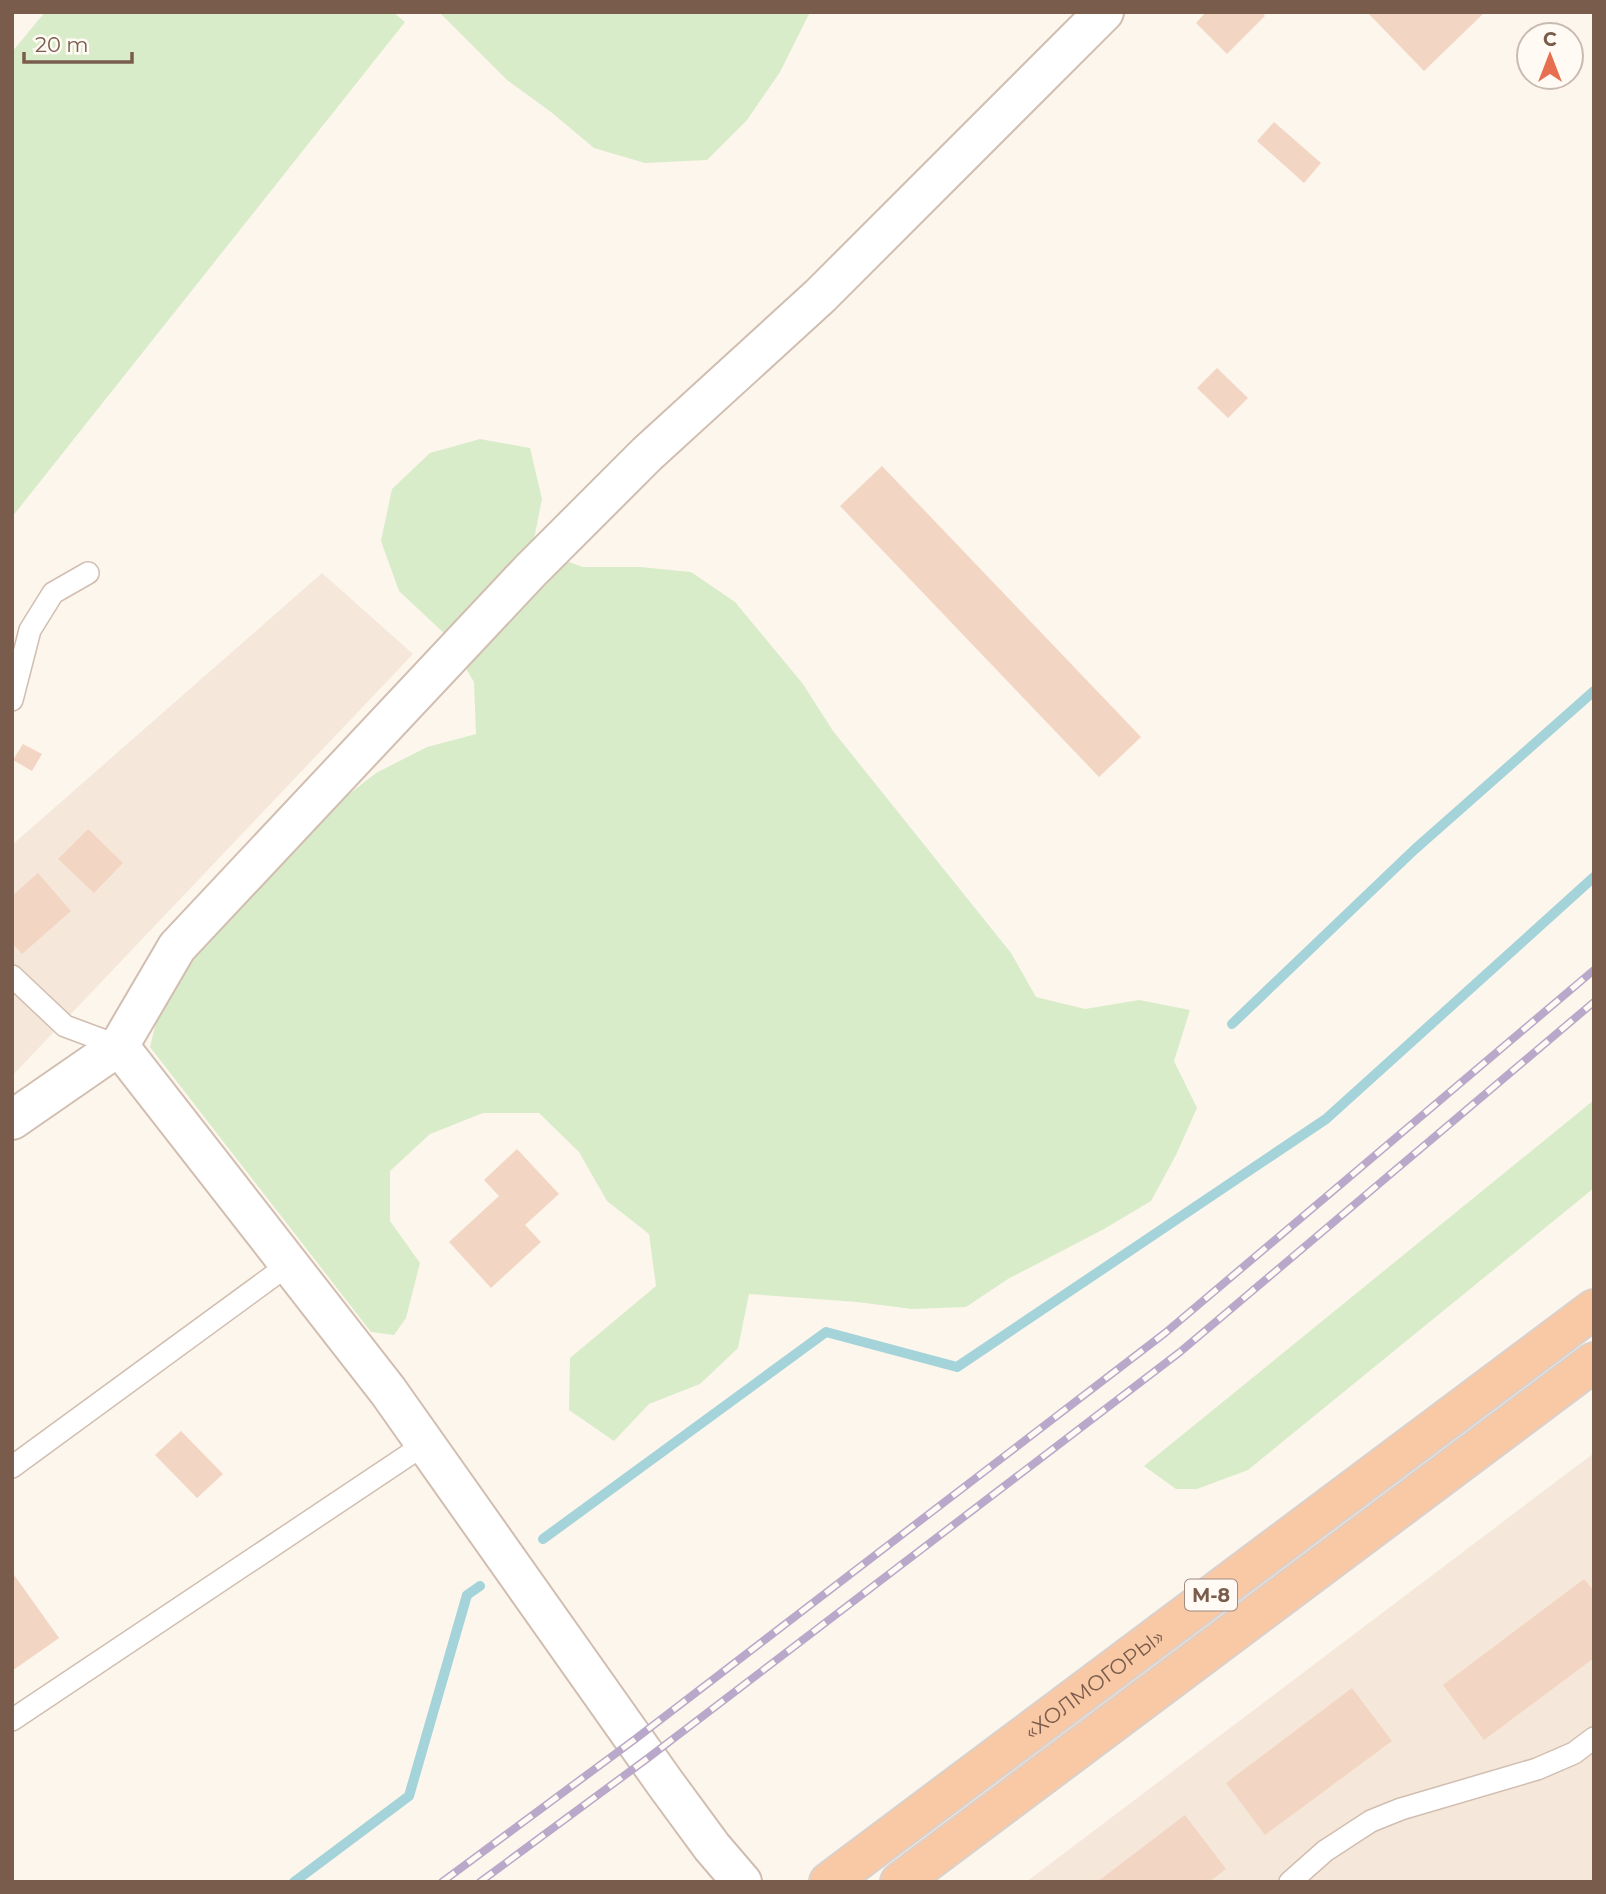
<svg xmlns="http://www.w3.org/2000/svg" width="1606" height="1894" viewBox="0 0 1606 1894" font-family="Montserrat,sans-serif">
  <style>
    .residential { fill: #f5e8da }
    .green { fill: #d8ecc9 }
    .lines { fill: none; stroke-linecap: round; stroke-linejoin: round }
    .stream { stroke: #a5d3da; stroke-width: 10 }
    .building { fill: #f3d5c3 }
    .service-casing { stroke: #d1beb0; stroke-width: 24 }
    .minor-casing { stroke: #d1beb0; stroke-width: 42 }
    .trunk-casing { stroke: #dad1cd; stroke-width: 42 }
    .service { stroke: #fff; stroke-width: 21 }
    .minor { stroke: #fff; stroke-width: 38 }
    .trunk { stroke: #f9c8a4; stroke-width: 38 }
    .rail-casing { stroke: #b9a8c9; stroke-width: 8 }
    .rail { stroke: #fffaf3; stroke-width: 5; stroke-dasharray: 16; stroke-linecap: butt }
    .labels { text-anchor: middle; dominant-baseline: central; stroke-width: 5; stroke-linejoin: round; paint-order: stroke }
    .shield { fill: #fffaf3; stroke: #a28b7f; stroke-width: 2 }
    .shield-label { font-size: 19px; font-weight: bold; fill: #7a5c4d }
    .street-label { font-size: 21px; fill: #7a5c4d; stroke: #fffaf3 }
  </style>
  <rect width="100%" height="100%" fill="#fdf6ec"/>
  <path class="residential" d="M322 573 413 654 12 1076V845Z
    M1594 1453V1882H1026Z"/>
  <path class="green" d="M45 12H393L405 22 12 517V52Z
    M439 12H810L780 72 747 120 707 160 645 163 594 148 551 112 507 80Z
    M480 439 530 448 542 499 532 549 583 567H640L691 572 735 602 803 684 833 731 1011 953 1036 997 1085 1009 1139 1000 1190 1010 1174 1061 1197 1108 1176 1155 1151 1201 1104 1229 1008 1279 966 1307 912 1309 857 1302 749 1294 738 1348 700 1384 649 1404 614 1441 569 1410 570 1358 656 1286 649 1234 607 1201 579 1152 539 1113H483L430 1134 390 1171V1221L420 1263 406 1318 394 1335 371 1332 150 1047 163 993 334 806 376 773 427 747 476 734 474 682 446 635 399 591 381 541 392 489 430 453Z
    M1594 1100V1188L1248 1470 1197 1489H1176L1144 1466Z"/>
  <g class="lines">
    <path class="stream" d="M1232 1024 1414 850 1594 691
      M543 1539 826 1332 957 1367 1326 1119 1594 877
      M294 1882 409 1796 467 1595 480 1586"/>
  </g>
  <path class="building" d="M1206 12H1262L1265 16 1227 54 1196 23Z
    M1367 12H1485L1424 71Z
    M1274 122 1321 163 1304 183 1257 141Z
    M1217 368 1248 398 1228 418 1197 388Z
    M882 466 1141 737 1099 777 840 506Z
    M23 744 42 754 32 771 13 760Z
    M88 829 123 863 94 893 58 859Z
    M38 873 71 911 22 954 12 943V896Z
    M517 1149 559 1194 525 1225 541 1242 491 1288 449 1242 499 1196 484 1180Z
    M181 1431 223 1474 197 1498 155 1455Z
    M12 1572 59 1638 12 1671Z
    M1584 1579 1594 1591V1658L1484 1740 1443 1685Z
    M1352 1688 1392 1741 1265 1835 1226 1783Z
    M1185 1815 1226 1869 1209 1882H1097Z"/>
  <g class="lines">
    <g class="service-casing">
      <path id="service" d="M12 700 30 630 53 593 88 573
        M12 976 65 1026 119 1046
        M12 1467 288 1265
        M12 1720 425 1444
        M1290 1882 1325 1851 1371 1821 1401 1809 1537 1769 1574 1753 1594 1738"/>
    </g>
    <g class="minor-casing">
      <path id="minor" d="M119 1046 388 1391 665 1783 712 1847 742 1882
        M12 1120 119 1046 177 947 530 571 647 454 820 296 1104 12"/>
    </g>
    <g class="trunk-casing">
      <g id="trunk">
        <path id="s1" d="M829 1882 1594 1309"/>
        <path d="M900 1882 1594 1362"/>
      </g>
    </g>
    <use href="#service" class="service"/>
    <use href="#minor" class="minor"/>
    <use href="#trunk" class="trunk"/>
    <g class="rail-casing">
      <path id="rail" d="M442 1882 634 1740 1165 1333 1594 970
        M480 1882 648 1758 1180 1352 1594 1002"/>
    </g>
    <use href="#rail" class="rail"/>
  </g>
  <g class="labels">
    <rect class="shield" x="1185" y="1579.5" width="52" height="31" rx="5"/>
    <g class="shield-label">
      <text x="1211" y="1595">М-8</text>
    </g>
    <g class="street-label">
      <text stroke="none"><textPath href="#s1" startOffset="331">«ХОЛМОГОРЫ»</textPath></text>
    </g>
  </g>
  <rect width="1606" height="1894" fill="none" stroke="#7a5c4d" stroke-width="28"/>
  <g transform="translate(1550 56)"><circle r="33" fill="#fffaf3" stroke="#cabbb1" stroke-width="2"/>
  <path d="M0-5L12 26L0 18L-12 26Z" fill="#e76f51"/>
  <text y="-10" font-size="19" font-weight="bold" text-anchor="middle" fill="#7a5c4d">С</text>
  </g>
  <path d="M24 52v10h108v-10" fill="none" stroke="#7a5c4d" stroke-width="3.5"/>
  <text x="35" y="52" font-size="21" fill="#7a5c4d" stroke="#fffaf3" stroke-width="5" paint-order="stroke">20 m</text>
</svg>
